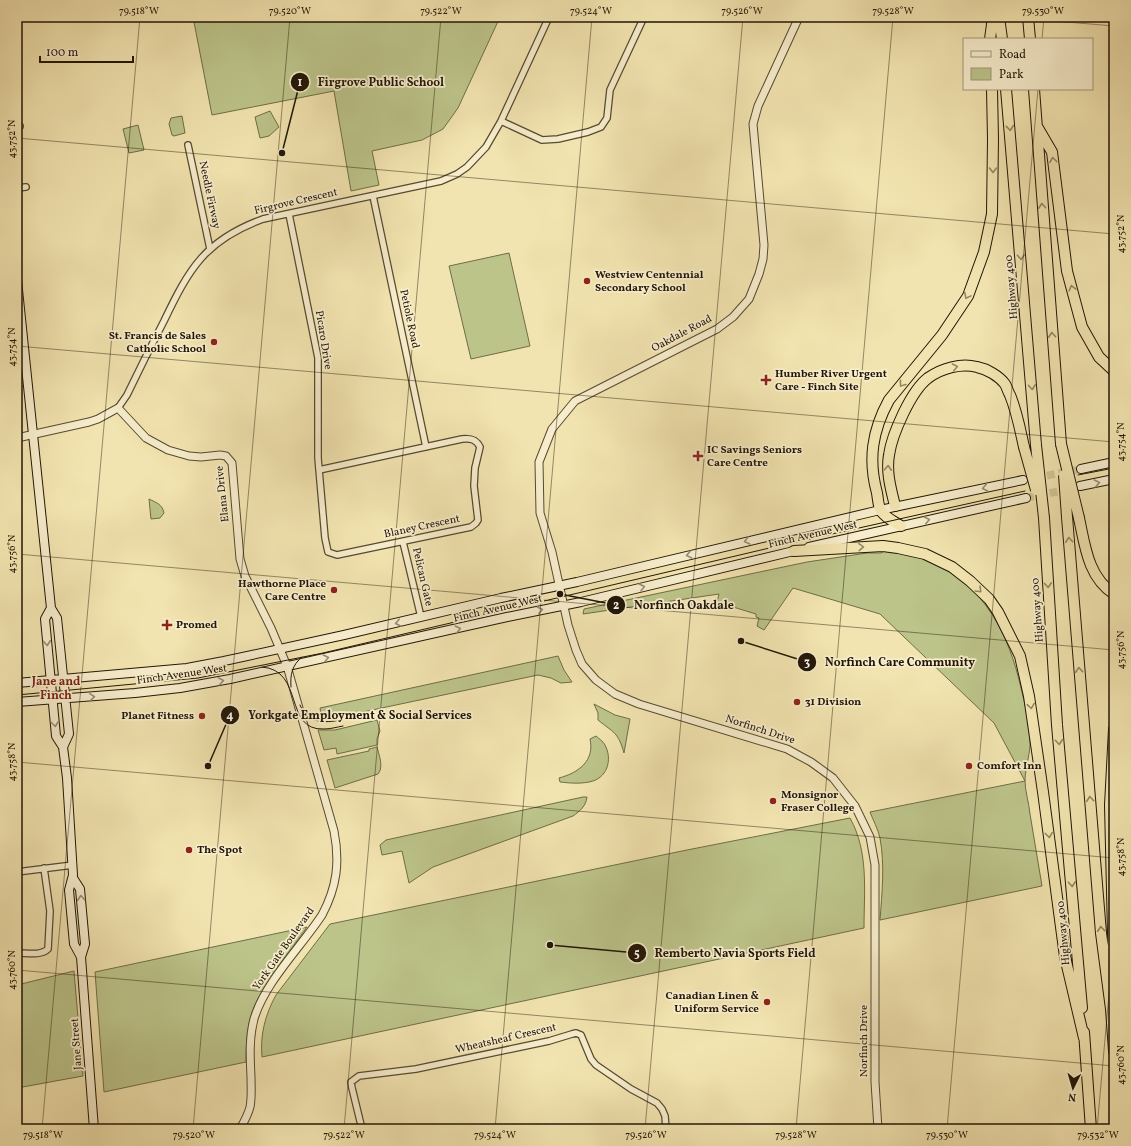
<svg xmlns="http://www.w3.org/2000/svg" width="1131" height="1146" viewBox="0 0 1131 1146" font-family="Vollkorn,serif">
  <style>
    .green { fill: #bcc48a; stroke: #6e6d48 }
    .lines { fill: none; stroke-linecap: round; stroke-linejoin: round }
    .secondary-tunnel { stroke: #d3c596; stroke-width: 8; stroke-dasharray: 8 4; stroke-linecap: butt }
    .minor-casing { stroke: #554a30; stroke-width: 8 }
    .tertiary-casing { stroke: #554a30; stroke-width: 9 }
    .secondary-casing { stroke: #211606; stroke-width: 10 }
    .motorway-casing { stroke: #211606; stroke-width: 12 }
    .minor { stroke: #f7edcc; stroke-width: 5.5 }
    .tertiary { stroke: #f7edcc; stroke-width: 7 }
    .secondary { stroke: #f7edcc; stroke-width: 8 }
    .motorway { stroke: #f2e4b0; stroke-width: 10 }
    .tram { stroke: #211606; stroke-width: 1 }
    .motorway-bridge-casing { stroke: #211606; stroke-width: 12; stroke-linecap: butt }
    .motorway-bridge { stroke: #f2e4b0; stroke-width: 10 }
    .oneway { stroke: #948764 }
    .oneway2 { stroke: #978c73 }
    .ticks { fill: none; stroke: #211606; stroke-width: 1; stroke-opacity: 0.45 }
    .poi-dot { fill: #8f2418; stroke: #f7edcc; stroke-width: 1.5 }
    .labels { text-anchor: middle; dominant-baseline: central; stroke-width: 3.5; stroke-linejoin: round; paint-order: stroke }
    .street-label { font-size: 11px; fill: #211606; stroke: #f7edcc }
    .poi-label { font-size: 11px; font-weight: bold; fill: #211606; stroke: #f7edcc; text-anchor: start }
    .neighbourhood-label { font-size: 12px; font-weight: bold; fill: #7a1f14; stroke: #f7edcc }
    .leader { fill: none; stroke: #211606; stroke-width: 1.5 }
    .callout-dot { fill: #211606; stroke: #f7edcc; stroke-width: 1.5 }
    .mark-label { font-size: 12px; text-anchor: middle; font-weight: bold; fill: #fff }
    .callout-label { font-size: 12px; text-anchor: middle; font-weight: bold; fill: #211606; stroke: #f7edcc; stroke-width: 3.5; stroke-linejoin: round; paint-order: stroke }
    .neatline { fill: none; stroke: #211606; stroke-width: 1.5 }
    .ticks-label { font-size: 10px; text-anchor: middle; fill: #211606 }
  </style>
  <rect width="100%" height="100%" fill="#f2e4b0"/>
  <filter id="stains"><feTurbulence type="fractalNoise" baseFrequency=".005" numOctaves="4"/><feColorMatrix values="0 0 0 0 .2 0 0 0 0 .09 0 0 0 0 .02 0 0 0 .5 -.17"/></filter>
  <radialGradient id="worn" r=".72"><stop offset=".6" stop-color="#630" stop-opacity="0"/><stop offset="1" stop-color="#630" stop-opacity=".3"/></radialGradient>
  <path class="green" d="M193 17H500L458 108 443 129 422 140 372 151 379 185 351 191 334 91 212 115Z
    M270 111 279 127 269 136 260 138 255 117Z
    M182 116 185 133 174 136 172 135 169 124 171 118Z
    M138 125 144 150 129 153 123 129Z
    M509 253 530 346 471 359 449 266Z
    M149 499C157 503 162 504 164 513L160 518 151 519Z
    M884 551C901 553 919 555 934 563 985 587 1009 635 1021 688 1025 704 1029 722 1030 739 1031 753 1025 767 1025 781 1025 791 1029 803 1030 814 1034 838 1038 862 1042 886L880 920C882 893 885 865 880 838 878 829 873 820 870 812L1025 781 994 723 880 614 793 588 764 630 757 626 759 618 756 617V614L717 602 719 594 583 614 584 609 807 562 867 553H881Z
    M558 656 564 670 572 682 561 683 551 678 538 675 358 713 321 714 320 708Z
    M594 704 615 715 630 719 624 753C618 732 614 733 598 720V713Z
    M377 720 380 731 377 739V745L337 754 336 748 324 750 318 730H335Z
    M596 736C599 739 603 741 605 745 613 760 607 779 589 782 579 784 569 783 560 782L559 778C578 773 595 761 590 739Z
    M377 747C379 755 384 767 378 774L335 788 327 760 369 751V749Z
    M583 797H587C586 806 580 811 573 816L433 867 409 883 402 851 382 855 380 845 386 840Z
    M850 818C869 852 864 891 864 928L262 1057C260 1035 265 1015 276 995L330 924 687 850Z
    M307 927C291 950 265 981 254 1007 247 1024 246 1043 246 1062L104 1092 95 972Z
    M74 971 83 1076 17 1088V985Z"/>
  <g class="lines">
    <path class="secondary-tunnel" d="M1035 478 1081 469
      M1026 498 1070 489"/>
    <g class="minor-casing">
      <path id="minor" d="M501 121 542 140 558 139 588 132 601 127 607 118 610 90 644 17
        M17 127 20 126
        M188 145 210 249
        M17 188 26 187
        M373 196 426 447
        M289 214 318 358V458L325 538 328 552 337 555 471 527 476 523 478 520 474 486 475 468 480 447C476 439 470 438 462 439L319 470
        M118 408 127 395C139 370 151 346 164 321 189 269 205 240 263 219L441 181 457 174 467 167 486 147 501 121 549 17
        M403 542 421 617
        M17 872 73 865
        M17 953C27 953 41 956 48 949L50 911 44 868
        M362 1129 352 1088 351 1082 359 1076 416 1069 549 1041 572 1034 576 1033 581 1035 591 1059 596 1065 631 1089 657 1103 662 1109 665 1116 666 1129"/>
    </g>
    <g class="tertiary-casing">
      <path id="tertiary" d="M799 17 758 106 753 124 764 245 763 259 759 274 749 299 733 317 717 329 575 401 552 429 539 462 540 513 552 552 568 625 576 650 582 664 596 680 615 694 639 704 787 749 811 762 833 778 855 806 870 837 875 865V1082L878 1129
        M17 438 89 422 98 419 118 408 146 438 168 450 189 456 201 457 220 455 226 456 232 463 240 559 245 576 271 628 287 666 334 831C340 862 337 887 322 915 301 947 265 982 254 1019 249 1038 250 1057 251 1077 251 1086 252 1097 250 1107 248 1115 244 1122 240 1129"/>
    </g>
    <g class="secondary-casing">
      <path id="secondary" d="M17 280 51 608 57 618 69 734 63 747
        M1081 469 1114 462
        M1080 486 1114 479
        M809 547 1026 498
        M51 608 45 619 56 736 63 747 67 778 73 875 69 890 74 944 81 957
        M17 683 187 668 224 661 344 635 501 598 577 582 880 510 1023 480
        M17 702 135 693 180 688 230 679 507 617 581 602 798 550
        M73 878 80 889 85 944 81 957 94 1129"/>
    </g>
    <g class="motorway-casing">
      <path id="motorway" d="M999 17 1002 39
        M1028 17 1030 39
        M990 39 993 17
        M1006 89 1036 445
        M1034 89 1061 444
        M1038 128 1052 152 1067 271 1082 327 1099 357 1114 371
        M895 506C891 489 886 473 889 455 892 434 911 391 928 378 942 368 961 363 977 367 987 369 999 376 1005 384 1007 387 1008 392 1010 395 1017 412 1020 429 1024 447
        M1067 517 1101 933 1111 1009 1114 1051
        M1044 518 1057 725 1082 1008
        M1079 518C1085 546 1088 577 1114 594
        M901 526C893 521 886 518 881 511 878 506 878 498 877 493 868 460 872 431 889 400L942 335 968 296 984 252 992 214 993 139 992 89
        M794 551 883 546 898 548 925 554 952 567 970 581 989 599 998 612 1020 656 1029 696 1043 792 1065 957 1084 1038
        M1112 975 1113 933 1110 805 1114 729
        M1084 1032 1091 1129"/>
    </g>
    <use href="#minor" class="minor"/>
    <use href="#tertiary" class="tertiary"/>
    <use href="#secondary" class="secondary"/>
    <use href="#motorway" class="motorway"/>
    <path class="tram" d="M1078 475 1114 468
      M262 667C305 670 283 731 324 729 331 729 337 727 343 726
      M291 687C290 675 292 665 302 657
      M17 695 198 678 323 653 778 546 1025 491
      M300 705C308 724 324 723 341 720"/>
    <g class="motorway-bridge-casing">
      <path id="motorway-bridge" d="M1061 444 1079 518
        M1036 445 1044 518
        M1024 447 1036 490
        M1064 475 1067 517"/>
    </g>
    <use href="#motorway-bridge" class="motorway-bridge"/>
  </g>
  <defs><path id="oneway-chevron" d="M-2-3.5L2.5 0L-2 3.5" fill="none" stroke-width="1.6" stroke-linecap="round" stroke-linejoin="round"/></defs>
  <g class="oneway">
    <use href="#oneway-chevron" transform="translate(1010 128) rotate(84)"/>
    <use href="#oneway-chevron" transform="translate(1053 160) rotate(-97)"/>
    <use href="#oneway-chevron" transform="translate(993 170) rotate(90)"/>
    <use href="#oneway-chevron" transform="translate(1042 206) rotate(-94)"/>
    <use href="#oneway-chevron" transform="translate(1021 257) rotate(85)"/>
    <use href="#oneway-chevron" transform="translate(1072 288) rotate(-104)"/>
    <use href="#oneway-chevron" transform="translate(967 296) rotate(118)"/>
    <use href="#oneway-chevron" transform="translate(1052 335) rotate(-94)"/>
    <use href="#oneway-chevron" transform="translate(955 367) rotate(-11)"/>
    <use href="#oneway-chevron" transform="translate(902 384) rotate(128)"/>
    <use href="#oneway-chevron" transform="translate(1032 387) rotate(85)"/>
    <use href="#oneway-chevron" transform="translate(888 468) rotate(-87)"/>
    <use href="#oneway-chevron" transform="translate(1069 540) rotate(-95)"/>
    <use href="#oneway-chevron" transform="translate(861 547) rotate(-3)"/>
    <use href="#oneway-chevron" transform="translate(1048 585) rotate(86)"/>
    <use href="#oneway-chevron" transform="translate(979 590) rotate(45)"/>
    <use href="#oneway-chevron" transform="translate(1079 670) rotate(-95)"/>
    <use href="#oneway-chevron" transform="translate(1031 706) rotate(81)"/>
    <use href="#oneway-chevron" transform="translate(1059 742) rotate(85)"/>
    <use href="#oneway-chevron" transform="translate(1090 799) rotate(-95)"/>
    <use href="#oneway-chevron" transform="translate(1049 835) rotate(83)"/>
    <use href="#oneway-chevron" transform="translate(1072 884) rotate(85)"/>
    <use href="#oneway-chevron" transform="translate(1101 929) rotate(-95)"/>
  </g>
  <g class="oneway2">
    <use href="#oneway-chevron" transform="translate(1097 483) rotate(-12)"/>
    <use href="#oneway-chevron" transform="translate(985 488) rotate(168)"/>
    <use href="#oneway-chevron" transform="translate(927 520) rotate(-12)"/>
    <use href="#oneway-chevron" transform="translate(747 541) rotate(166)"/>
    <use href="#oneway-chevron" transform="translate(689 555) rotate(167)"/>
    <use href="#oneway-chevron" transform="translate(642 587) rotate(-14)"/>
    <use href="#oneway-chevron" transform="translate(540 610) rotate(-12)"/>
    <use href="#oneway-chevron" transform="translate(398 623) rotate(167)"/>
    <use href="#oneway-chevron" transform="translate(458 629) rotate(-13)"/>
    <use href="#oneway-chevron" transform="translate(47 643) rotate(85)"/>
    <use href="#oneway-chevron" transform="translate(326 658) rotate(-12)"/>
    <use href="#oneway-chevron" transform="translate(221 681) rotate(-10)"/>
    <use href="#oneway-chevron" transform="translate(92 697) rotate(-5)"/>
    <use href="#oneway-chevron" transform="translate(55 724) rotate(83)"/>
    <use href="#oneway-chevron" transform="translate(81 898) rotate(-95)"/>
  </g>
  <path class="ticks" d="M1007 17 1114 26M1042 39 1044 17M17 138 1114 234M17 346 1114 442M17 554 1114 650M17 762 1114 858M17 970 1114 1066M42 1129 140 17M193 1129 290 17M344 1129 441 17M495 1129 592 17M645 1129 743 17M796 1129 893 17M947 1129 1038 89M1097 1129 1114 938"/>
  <g class="poi-dot">
    <circle cx="587" cy="281" r="4"/>
    <circle cx="214" cy="342" r="4"/>
    <path d="M764 374h4v4h4v4h-4v4h-4v-4h-4v-4h4z"/>
    <path d="M696 450h4v4h4v4h-4v4h-4v-4h-4v-4h4z"/>
    <circle cx="334" cy="590" r="4"/>
    <path d="M165 619h4v4h4v4h-4v4h-4v-4h-4v-4h4z"/>
    <circle cx="797" cy="702" r="4"/>
    <circle cx="202" cy="716" r="4"/>
    <circle cx="969" cy="766" r="4"/>
    <circle cx="773" cy="801" r="4"/>
    <circle cx="189" cy="850" r="4"/>
    <circle cx="767" cy="1002" r="4"/>
  </g>
  <g class="labels">
    <g class="street-label">
      <text transform="translate(209 195) rotate(78)">Needle Firway</text>
      <text transform="translate(296 202) rotate(-13)">Firgrove Crescent</text>
      <text transform="translate(1012 287) rotate(-95)">Highway 400</text>
      <text transform="translate(409 319) rotate(78)">Petiole Road</text>
      <text transform="translate(682 334) rotate(-28)">Oakdale Road</text>
      <text transform="translate(323 340) rotate(81)">Picaro Drive</text>
      <text transform="translate(223 494) rotate(-96)">Elana Drive</text>
      <text transform="translate(422 527) rotate(-12)">Blaney Crescent</text>
      <text transform="translate(813 535) rotate(-13)">Finch Avenue West</text>
      <text transform="translate(422 577) rotate(77)">Pelican Gate</text>
      <text transform="translate(498 609) rotate(-13)">Finch Avenue West</text>
      <text transform="translate(1038 610) rotate(-94)">Highway 400</text>
      <text transform="translate(182 675) rotate(-8)">Finch Avenue West</text>
      <text transform="translate(760 730) rotate(18)">Norfinch Drive</text>
      <text transform="translate(1064 933) rotate(-95)">Highway 400</text>
      <text transform="translate(284 949) rotate(-55)">York Gate Boulevard</text>
      <text transform="translate(506 1039) rotate(-13)">Wheatsheaf Crescent</text>
      <text transform="translate(864 1041) rotate(-90)">Norfinch Drive</text>
      <text transform="translate(77 1044) rotate(-94)">Jane Street</text>
    </g>
    <g class="poi-label">
      <text x="595" y="275">Westview Centennial<tspan x="595" dy="13">Secondary School</tspan></text>
      <text x="206" y="336" text-anchor="end">St. Francis de Sales<tspan x="206" dy="13">Catholic School</tspan></text>
      <text x="775" y="374">Humber River Urgent<tspan x="775" dy="13">Care - Finch Site</tspan></text>
      <text x="707" y="450">IC Savings Seniors<tspan x="707" dy="13">Care Centre</tspan></text>
      <text x="326" y="584" text-anchor="end">Hawthorne Place<tspan x="326" dy="13">Care Centre</tspan></text>
      <text x="176" y="625">Promed</text>
      <text x="805" y="702">31 Division</text>
      <text x="194" y="716" text-anchor="end">Planet Fitness</text>
      <text x="977" y="766">Comfort Inn</text>
      <text x="781" y="795">Monsignor<tspan x="781" dy="13">Fraser College</tspan></text>
      <text x="197" y="850">The Spot</text>
      <text x="759" y="996" text-anchor="end">Canadian Linen &amp;<tspan x="759" dy="13">Uniform Service</tspan></text>
    </g>
    <g class="neighbourhood-label">
      <text x="56" y="682">Jane and<tspan x="56" dy="14">Finch</tspan></text>
    </g>
  </g>
  <path class="leader" d="M282 153L300 82M560 594L616 605M741 641L807 662M208 766L230 715M550 945L637 953"/>
  <g class="callout-dot">
    <circle cx="282" cy="153" r="4"/>
    <circle cx="560" cy="594" r="4"/>
    <circle cx="741" cy="641" r="4"/>
    <circle cx="208" cy="766" r="4"/>
    <circle cx="550" cy="945" r="4"/>
    <circle cx="300" cy="82" r="10"/>
    <circle cx="616" cy="605" r="10"/>
    <circle cx="807" cy="662" r="10"/>
    <circle cx="230" cy="715" r="10"/>
    <circle cx="637" cy="953" r="10"/>
  </g>
  <g class="mark-label">
    <text x="300" y="86">1</text>
    <text x="616" y="609">2</text>
    <text x="807" y="666">3</text>
    <text x="230" y="719">4</text>
    <text x="637" y="957">5</text>
  </g>
  <g class="callout-label">
    <text x="381" y="86">Firgrove Public School</text>
    <text x="684" y="609">Norfinch Oakdale</text>
    <text x="900" y="666">Norfinch Care Community</text>
    <text x="360" y="719">Yorkgate Employment &amp; Social Services</text>
    <text x="735" y="957">Remberto Navia Sports Field</text>
  </g>
  <rect width="1131" height="1146" fill="none" stroke="#f2e4b0" stroke-width="44"/>
  <rect x="963" y="38" width="130" height="52" fill="#f7edcc" stroke="#a1977d"/>
  <rect x="971" y="51" width="20" height="6" fill="#f7edcc" stroke="#a1977d"/>
  <text x="999" y="58" font-size="12" fill="#211606">Road</text>
  <rect x="971" y="68" width="20" height="12" fill="#bcc48a" stroke="#a1977d"/>
  <text x="999" y="78" font-size="12" fill="#211606">Park</text>
  <g transform="translate(1073 1088) rotate(185)" stroke="#f7edcc" stroke-width="3" paint-order="stroke">
  <path d="M0-3L7 15L0 10L-7 15Z" fill="#211606"/>
  <text y="-6" font-size="11" font-weight="bold" text-anchor="middle" fill="#211606">N</text>
  </g>
  <path d="M40 56v6h93v-6" fill="none" stroke="#211606" stroke-width="2"/>
  <text x="46" y="56" font-size="12" fill="#211606" stroke="#f7edcc" stroke-width="3" paint-order="stroke">100 m</text>
  <rect x="22" y="22" width="1087" height="1102" class="neatline"/>
  <g class="ticks-label">
    <text x="139" y="14">79.518°W</text>
    <text x="290" y="14">79.520°W</text>
    <text x="441" y="14">79.522°W</text>
    <text x="591" y="14">79.524°W</text>
    <text x="742" y="14">79.526°W</text>
    <text x="893" y="14">79.528°W</text>
    <text x="1043" y="14">79.530°W</text>
    <text transform="translate(11 139) rotate(-90)" y="4">43.752°N</text>
    <text transform="translate(1120 234) rotate(-90)" y="4">43.752°N</text>
    <text transform="translate(11 347) rotate(-90)" y="4">43.754°N</text>
    <text transform="translate(1120 442) rotate(-90)" y="4">43.754°N</text>
    <text transform="translate(11 554) rotate(-90)" y="4">43.756°N</text>
    <text transform="translate(1120 650) rotate(-90)" y="4">43.756°N</text>
    <text transform="translate(11 762) rotate(-90)" y="4">43.758°N</text>
    <text transform="translate(1120 857) rotate(-90)" y="4">43.758°N</text>
    <text transform="translate(11 970) rotate(-90)" y="4">43.760°N</text>
    <text transform="translate(1120 1065) rotate(-90)" y="4">43.760°N</text>
    <text x="43" y="1138">79.518°W</text>
    <text x="194" y="1138">79.520°W</text>
    <text x="344" y="1138">79.522°W</text>
    <text x="495" y="1138">79.524°W</text>
    <text x="646" y="1138">79.526°W</text>
    <text x="796" y="1138">79.528°W</text>
    <text x="947" y="1138">79.530°W</text>
    <text x="1098" y="1138">79.532°W</text>
  </g>
  <rect width="100%" height="100%" filter="url(#stains)"/>
  <rect width="100%" height="100%" fill="url(#worn)"/>
</svg>
